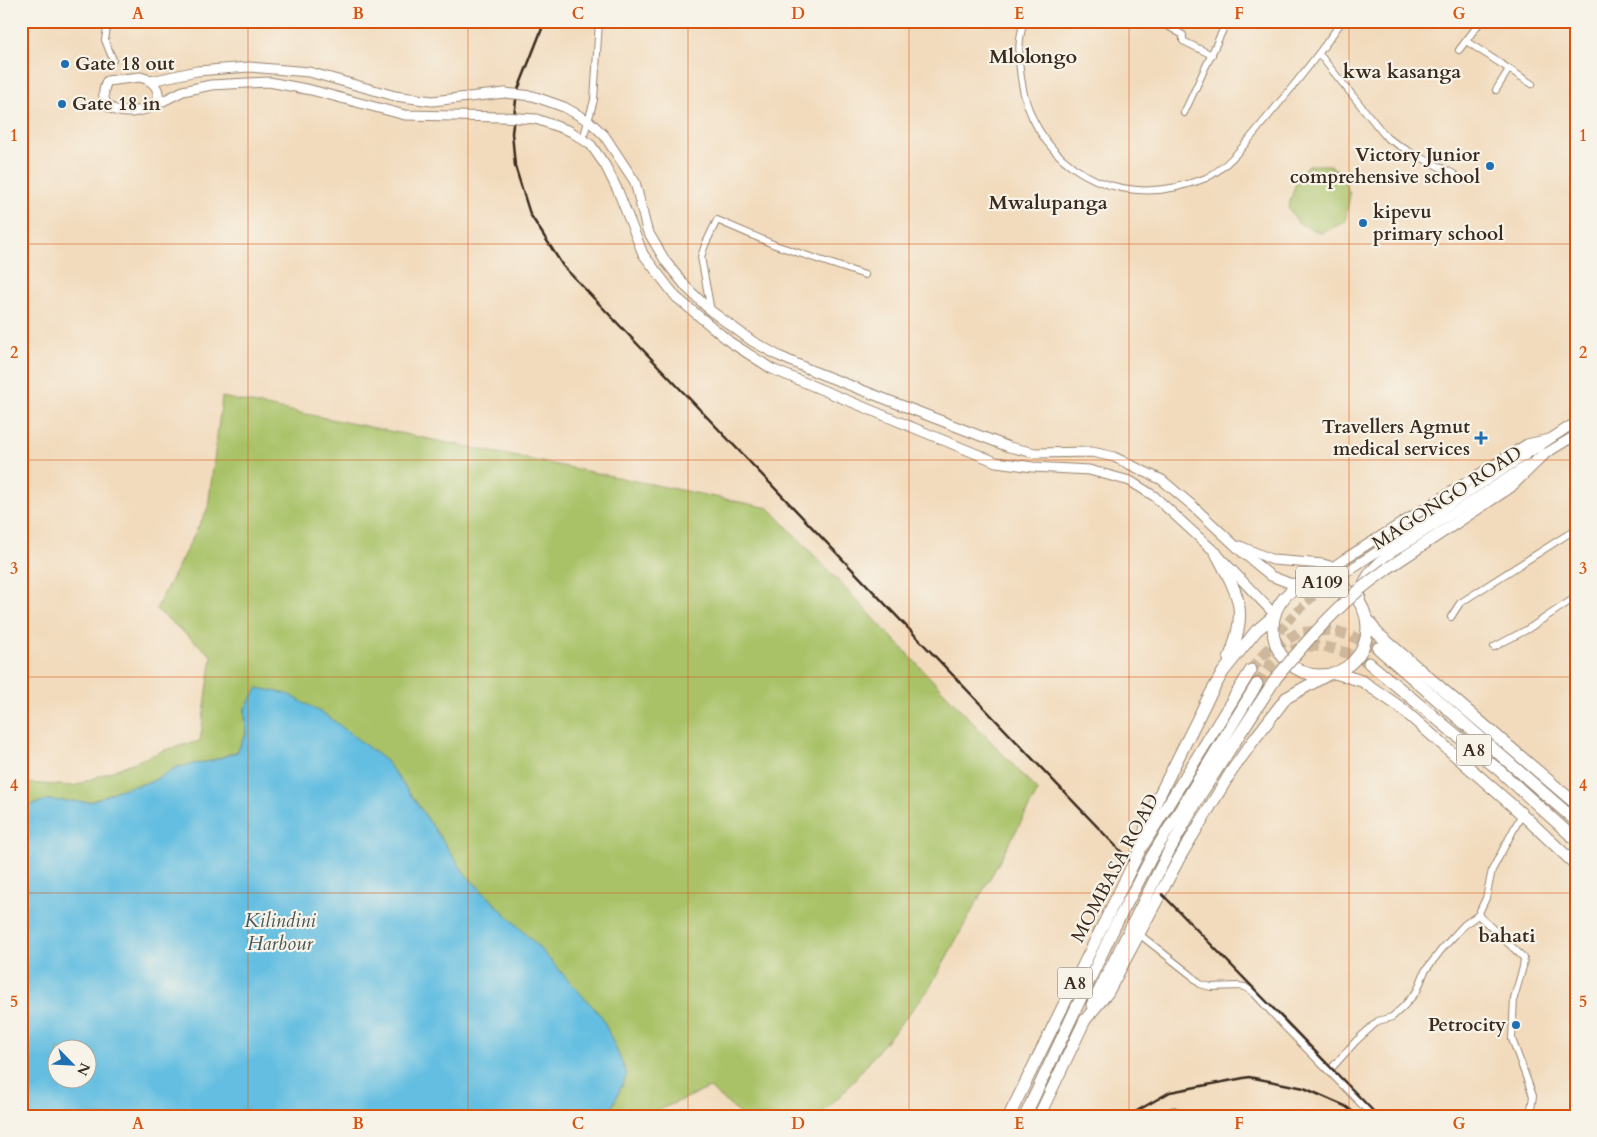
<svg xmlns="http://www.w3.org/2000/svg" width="1597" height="1137" viewBox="0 0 1597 1137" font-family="Cardo,serif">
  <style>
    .green { fill: #a9c268; stroke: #727643 }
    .water { fill: #63bee1; stroke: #4f7480; fill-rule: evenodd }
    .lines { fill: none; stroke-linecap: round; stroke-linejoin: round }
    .secondary-tunnel { stroke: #cdb89d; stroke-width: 9; stroke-dasharray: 9 4.5; stroke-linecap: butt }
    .highway-tunnel { stroke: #cdb89d; stroke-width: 11; stroke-dasharray: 11 5.5; stroke-linecap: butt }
    .street-casing { stroke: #96826e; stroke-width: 8 }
    .secondary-casing { stroke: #96826e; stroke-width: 11 }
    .highway-casing { stroke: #96826e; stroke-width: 13 }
    .street { stroke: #fff; stroke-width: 6 }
    .secondary { stroke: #fff; stroke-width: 9 }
    .highway { stroke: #fff; stroke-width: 11 }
    .rail { stroke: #3b2a1e; stroke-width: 2.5 }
    .secondary-bridge-casing { stroke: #96826e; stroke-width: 11; stroke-linecap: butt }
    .highway-bridge-casing { stroke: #96826e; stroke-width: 13; stroke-linecap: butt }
    .secondary-bridge { stroke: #fff; stroke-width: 9 }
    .highway-bridge { stroke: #fff; stroke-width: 11 }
    .grid { fill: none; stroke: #d7540e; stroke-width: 1; stroke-opacity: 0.55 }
    .poi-dot { fill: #1f6fb2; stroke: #f7f3e8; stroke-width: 2 }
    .labels { text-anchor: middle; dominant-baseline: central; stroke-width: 4.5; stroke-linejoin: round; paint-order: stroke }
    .shield { fill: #f7f3e8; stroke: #73665b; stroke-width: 1 }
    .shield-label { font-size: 18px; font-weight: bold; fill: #3b2a1e }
    .poi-label { font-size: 19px; font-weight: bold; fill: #3b2a1e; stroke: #f7f3e8; text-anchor: start }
    .street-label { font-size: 19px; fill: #3b2a1e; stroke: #f7f3e8 }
    .neighbourhood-label { font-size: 20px; font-weight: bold; fill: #3b2a1e; stroke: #f7f3e8 }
    .water-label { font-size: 20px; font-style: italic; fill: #475658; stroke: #f7f3e8 }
    .neatline { fill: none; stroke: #d7540e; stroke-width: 2 }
    .grid-label { font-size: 16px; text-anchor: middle; font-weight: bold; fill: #d7540e }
  </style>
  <rect width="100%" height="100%" fill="#f7f3e8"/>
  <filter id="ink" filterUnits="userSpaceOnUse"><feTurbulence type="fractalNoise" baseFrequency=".02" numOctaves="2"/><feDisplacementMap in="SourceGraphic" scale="10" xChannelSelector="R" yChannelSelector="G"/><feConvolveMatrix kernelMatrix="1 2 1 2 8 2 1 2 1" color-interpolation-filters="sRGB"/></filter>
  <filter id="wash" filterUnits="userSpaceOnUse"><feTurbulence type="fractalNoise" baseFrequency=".0096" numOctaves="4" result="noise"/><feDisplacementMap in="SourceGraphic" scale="20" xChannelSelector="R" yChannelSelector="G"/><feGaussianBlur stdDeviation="1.12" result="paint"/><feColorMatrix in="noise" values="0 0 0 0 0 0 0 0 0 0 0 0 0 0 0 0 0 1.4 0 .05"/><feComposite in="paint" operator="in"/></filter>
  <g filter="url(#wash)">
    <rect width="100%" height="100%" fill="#f2dbbd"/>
    <path class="green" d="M1309 165H1329L1343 174 1350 195 1345 222 1321 233 1298 223 1288 207 1299 174Z
      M222 397 769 508 1038 791 929 989 845 1091 819 1116H742L710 1088 644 1116H608L627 1074 531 939 466 875 416 802 386 761 245 708 246 734 238 751 211 761 177 767 151 782 121 789 90 802 46 800 21 809V787L26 783 74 786 168 749 200 741 212 656 156 609 208 508Z"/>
    <path class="water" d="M258 688 288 694 329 717 386 761 416 802 466 875 531 939 602 1017 627 1074 608 1116H21V809L46 800 90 802 121 789 151 782 177 767 211 761 237 752 246 734 245 708ZM58 1050H88V1080H58Z"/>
  </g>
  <g filter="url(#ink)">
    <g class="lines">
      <path class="secondary-tunnel" d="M1264 654C1289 615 1308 599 1346 572"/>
      <path class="highway-tunnel" d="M1251 670 1264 654 1298 633 1330 630 1349 635 1378 648
        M1257 684C1262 677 1267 668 1273 662 1305 635 1336 647 1369 663"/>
      <g class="street-casing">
        <path id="street" d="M108 21 105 40 113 60
          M1024 21C1018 40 1018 59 1021 78 1031 155 1100 204 1177 187 1186 184 1197 182 1206 178 1229 167 1249 139 1265 120 1292 88 1318 56 1342 21
          M1159 21 1183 35V41L1212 55
          M1466 41 1532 84
          M1459 50 1481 21
          M1319 54 1387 138 1410 152 1454 174
          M1496 90 1509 69
          M1184 113 1227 21
          M583 139 594 100 599 21
          M711 311 701 257 705 245 717 220 775 245 865 275
          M1451 617 1460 603 1576 529
          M1494 647 1528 629 1576 597
          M1478 915 1524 958 1523 967 1514 998 1512 1039 1533 1096 1530 1116
          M1139 934 1191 975 1200 984 1211 987 1238 986 1245 987 1254 993 1284 1026 1373 1116
          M1329 1071 1356 1041 1378 1021 1392 1017 1403 1007 1417 991 1425 971 1442 949 1464 925 1478 915 1486 898 1492 870 1522 814
          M1158 1116 1174 1110 1187 1116"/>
      </g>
      <g class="secondary-casing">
        <path id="secondary" d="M140 77C154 80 165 93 153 106 132 117 92 115 107 81Z
          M151 81 197 71 249 67 309 72 395 96 432 101 505 93
          M533 96 564 107 589 121 604 135 635 182 647 230 666 262 687 288 711 311 752 341 779 356 813 371 1009 447 1035 453 1092 452 1114 457 1162 480 1193 506 1243 553 1271 576 1289 583 1305 584 1318 577 1346 558 1527 444 1549 439
          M153 106 183 91 211 85 269 82 311 90 405 115 502 117
          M536 119 570 131 591 145 605 165 618 191 643 254 676 297 730 342 772 369 996 462 1033 467 1089 470 1130 481 1154 496 1216 553 1275 615
          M1540 457 1576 435
          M1240 546 1273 560 1323 564 1333 567
          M1346 572 1576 422
          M1361 605C1357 585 1370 569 1385 557L1529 464"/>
      </g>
      <g class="highway-casing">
        <path id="highway" d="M1216 553C1240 598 1248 610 1229 659
          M1388 568 1510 487 1544 454
          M1273 628a47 47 0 1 1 94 0a47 47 0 1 1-94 0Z
          M1366 617 1377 633 1576 804
          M1378 648 1576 821
          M1369 663 1500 771 1576 840
          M1335 673 1362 681 1400 707 1522 814 1576 865
          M1143 841 1147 820 1206 702 1223 672 1256 631 1275 615
          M1092 1005 1169 851 1201 794 1276 678
          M1009 1116 1140 850 1251 670
          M1025 1116 1115 926 1152 856 1257 684
          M1039 1116 1085 1020 1108 992 1181 855 1231 772 1253 741 1286 698 1327 675"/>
      </g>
      <use href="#street" class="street"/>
      <use href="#secondary" class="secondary"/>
      <use href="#highway" class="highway"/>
      <path class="rail" d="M545 21 517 92 512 133 515 166 530 214 563 266 1129 860
        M1162 894 1378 1116
        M1128 1116 1170 1092 1249 1077 1304 1088 1345 1106 1359 1116"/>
      <g class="secondary-bridge-casing">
        <path id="secondary-bridge" d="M505 93 533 96
          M502 117 536 119"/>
      </g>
      <g class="highway-bridge-casing">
        <path id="highway-bridge" d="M1276 678C1301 648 1327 617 1357 592 1367 583 1378 576 1388 568"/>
      </g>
      <use href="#secondary-bridge" class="secondary-bridge"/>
      <use href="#highway-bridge" class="highway-bridge"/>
    </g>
  </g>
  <path class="grid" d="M248 21V1116M468 21V1116M688 21V1116M909 21V1116M1129 21V1116M1349 21V1116M21 244H1576M21 460H1576M21 677H1576M21 893H1576"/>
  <g class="poi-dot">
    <circle cx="65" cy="64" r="5"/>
    <circle cx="62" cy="104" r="5"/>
    <circle cx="1490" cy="166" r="5"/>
    <circle cx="1363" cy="223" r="5"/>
    <path d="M1478.5 430.5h5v5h5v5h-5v5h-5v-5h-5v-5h5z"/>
    <circle cx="1516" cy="1025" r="5"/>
  </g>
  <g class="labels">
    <g class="shield">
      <rect x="1296" y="566.5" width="52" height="31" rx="4"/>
      <rect x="1456.5" y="734.5" width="35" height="31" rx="4"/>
      <rect x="1057.5" y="967.5" width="35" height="31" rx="4"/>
    </g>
    <g class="shield-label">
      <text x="1322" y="582">A109</text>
      <text x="1474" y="750">A8</text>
      <text x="1075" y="983">A8</text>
    </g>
    <g class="poi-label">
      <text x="75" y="64">Gate 18 out</text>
      <text x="72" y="104">Gate 18 in</text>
      <text x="1480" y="155" text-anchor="end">Victory Junior<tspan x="1480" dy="22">comprehensive school</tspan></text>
      <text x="1373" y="212">kipevu<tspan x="1373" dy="22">primary school</tspan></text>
      <text x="1470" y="427" text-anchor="end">Travellers Agmut<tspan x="1470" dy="22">medical services</tspan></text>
      <text x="1506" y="1025" text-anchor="end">Petrocity</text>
    </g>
    <g class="street-label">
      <text transform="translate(1447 498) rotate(-33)">MAGONGO ROAD</text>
      <text transform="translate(1115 868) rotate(-62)">MOMBASA ROAD</text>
    </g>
    <g class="neighbourhood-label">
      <text x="1033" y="56">Mlolongo</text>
      <text x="1402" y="71">kwa kasanga</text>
      <text x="1048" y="202">Mwalupanga</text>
      <text x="1507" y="935">bahati</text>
    </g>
    <g class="water-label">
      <text x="280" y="920">Kilindini<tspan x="280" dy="23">Harbour</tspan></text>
    </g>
  </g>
  <rect width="1597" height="1137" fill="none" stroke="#f7f3e8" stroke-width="55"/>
  <g transform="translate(72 1064) rotate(114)"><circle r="24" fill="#f7f3e8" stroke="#aca397"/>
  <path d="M0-4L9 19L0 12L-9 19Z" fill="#1f6fb2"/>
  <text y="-8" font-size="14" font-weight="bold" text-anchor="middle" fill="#3b2a1e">N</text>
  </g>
  <rect x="28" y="28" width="1542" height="1082" class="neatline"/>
  <g class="grid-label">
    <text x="138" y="19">A</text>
    <text x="358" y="19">B</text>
    <text x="578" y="19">C</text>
    <text x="798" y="19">D</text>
    <text x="1019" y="19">E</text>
    <text x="1239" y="19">F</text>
    <text x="1459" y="19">G</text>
    <text x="14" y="141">1</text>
    <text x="1583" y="141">1</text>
    <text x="14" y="358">2</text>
    <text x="1583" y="358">2</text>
    <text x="14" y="574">3</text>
    <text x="1583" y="574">3</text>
    <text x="14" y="791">4</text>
    <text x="1583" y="791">4</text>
    <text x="14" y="1007">5</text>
    <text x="1583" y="1007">5</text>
    <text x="138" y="1129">A</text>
    <text x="358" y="1129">B</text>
    <text x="578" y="1129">C</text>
    <text x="798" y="1129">D</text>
    <text x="1019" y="1129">E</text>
    <text x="1239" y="1129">F</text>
    <text x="1459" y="1129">G</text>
  </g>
</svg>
